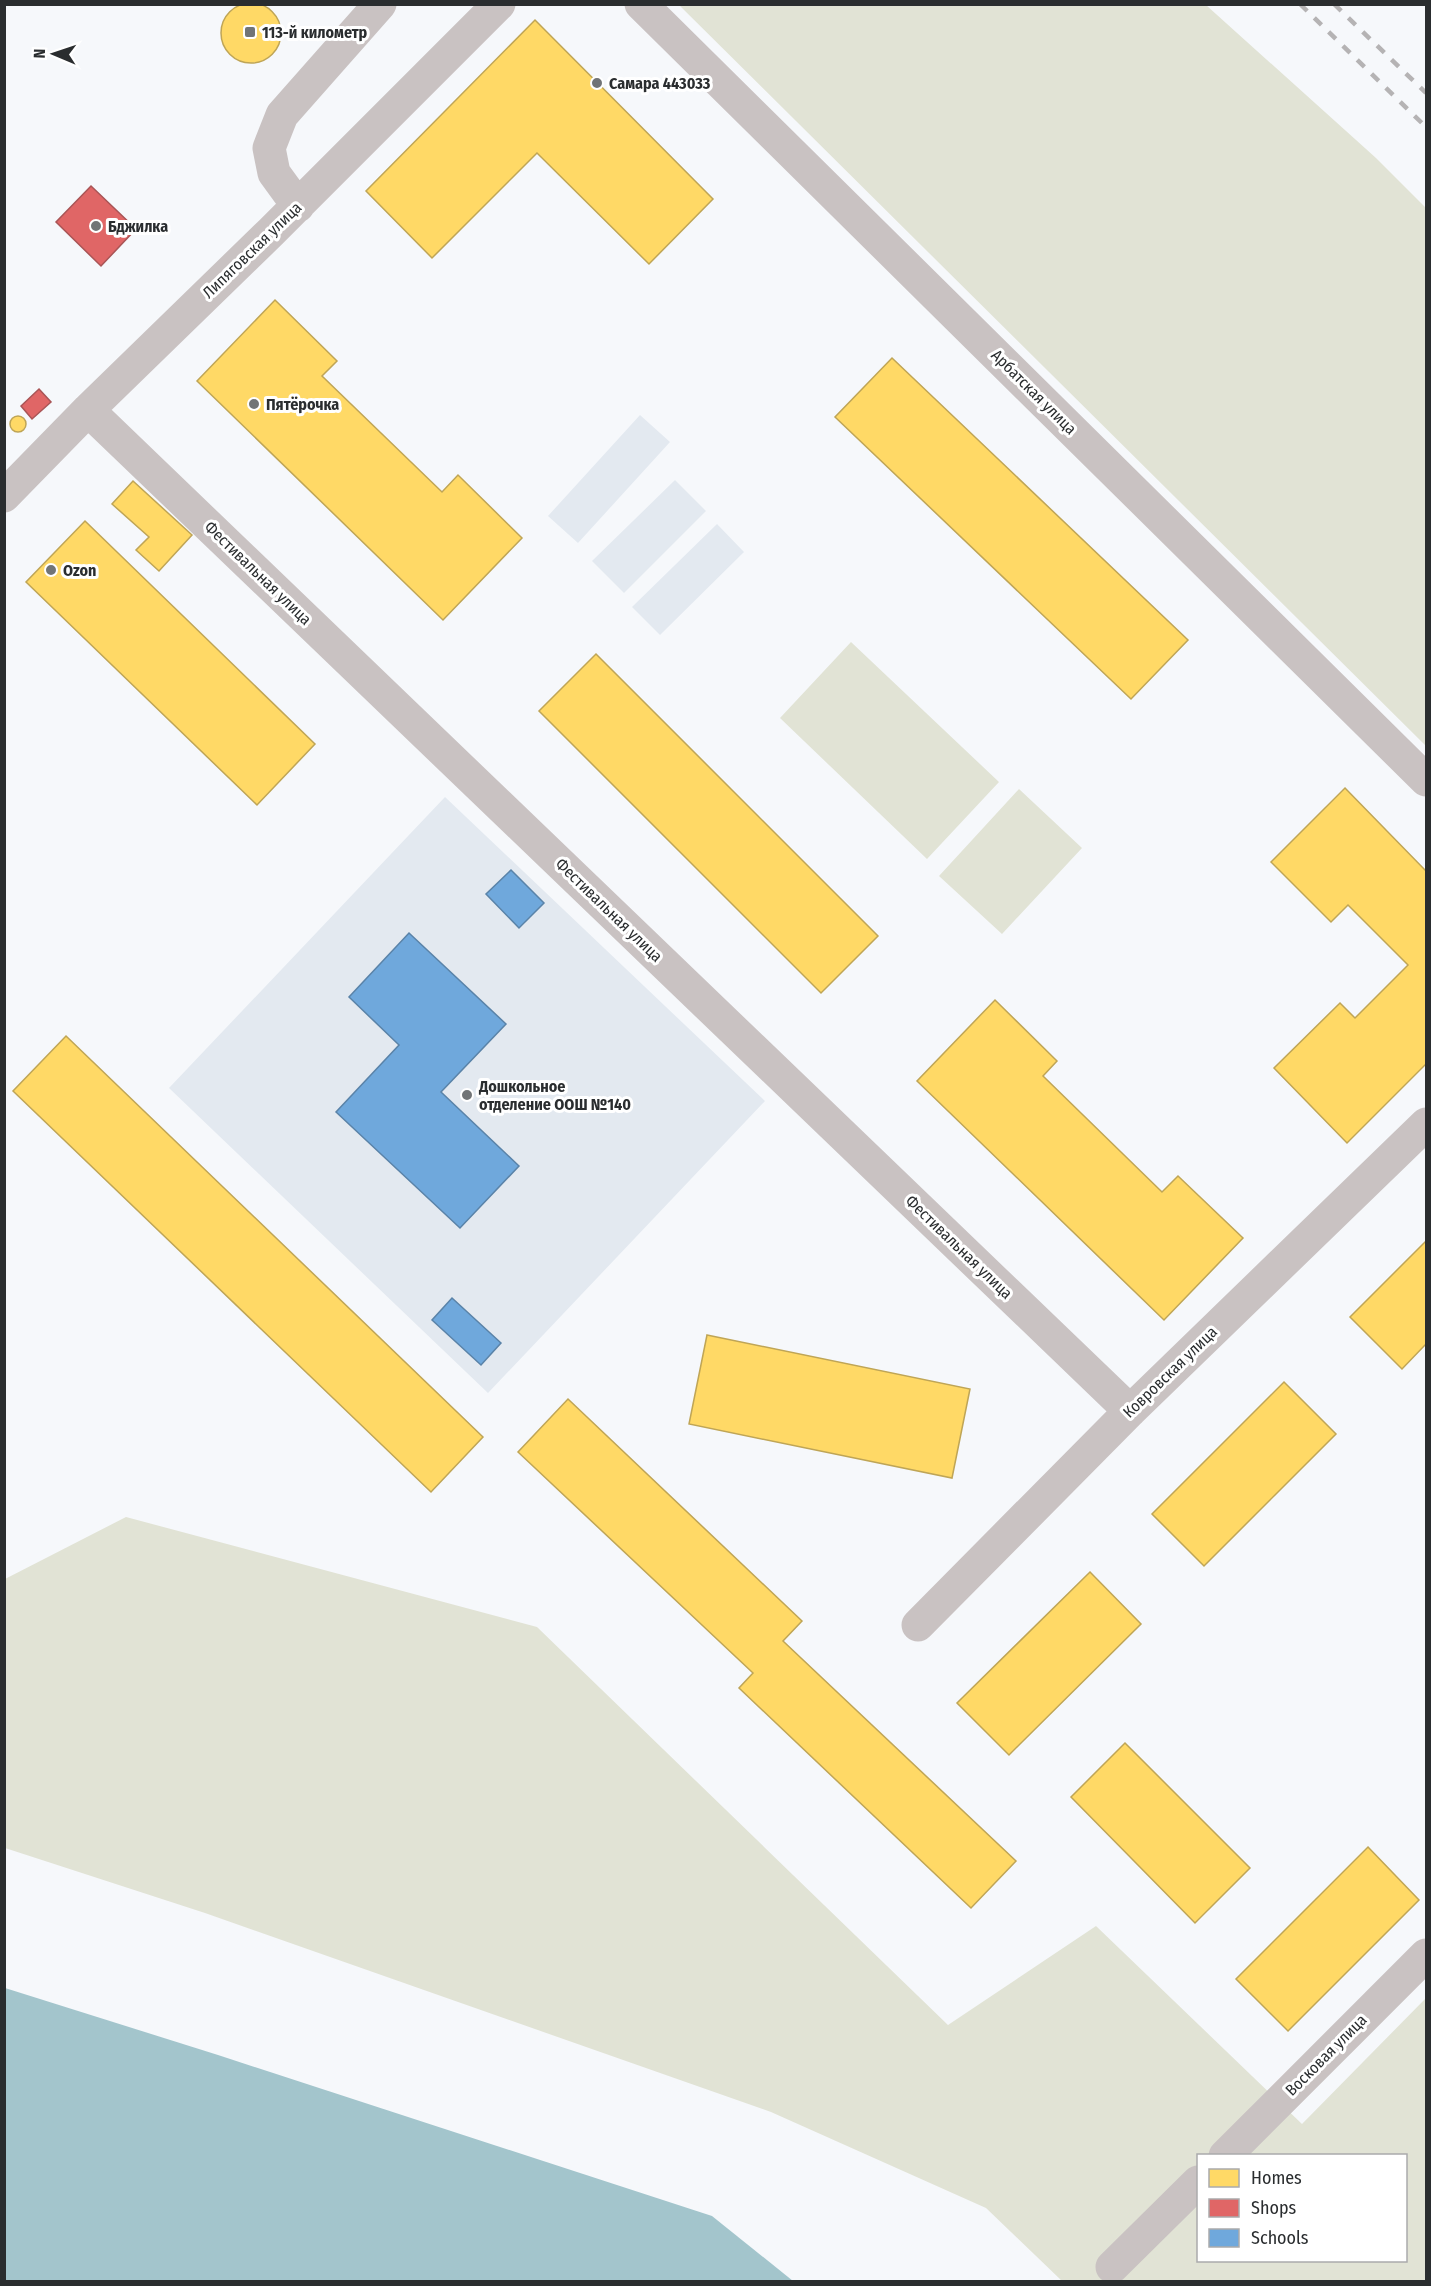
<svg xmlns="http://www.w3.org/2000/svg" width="1431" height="2286" viewBox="0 0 1431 2286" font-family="'Fira Sans Condensed',sans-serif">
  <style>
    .built { fill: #e3e9f0 }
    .green { fill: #e1e3d5; fill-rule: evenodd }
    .water { fill: #a3c5cc }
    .homes { fill: #ffd966; stroke: #bfa556; stroke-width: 1.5 }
    .shops { fill: #e06666; stroke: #a95556; stroke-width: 1.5 }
    .schools { fill: #6fa8dc; stroke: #5a83a8; stroke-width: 1.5 }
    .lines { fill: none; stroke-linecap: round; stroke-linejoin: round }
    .minor { stroke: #c9c2c2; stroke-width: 33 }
    .rail { stroke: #b5b3b4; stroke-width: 4.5; stroke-dasharray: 10 10; stroke-linecap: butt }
    .poi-dot { fill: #717476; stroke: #fff; stroke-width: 2 }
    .labels { text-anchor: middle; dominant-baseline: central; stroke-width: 6; stroke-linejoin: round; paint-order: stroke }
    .poi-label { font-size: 16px; font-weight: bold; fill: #2a2d2f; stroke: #fff; text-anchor: start }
    .street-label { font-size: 16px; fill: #2a2d2f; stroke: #fff }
  </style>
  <rect width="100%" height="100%" fill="#f6f8fb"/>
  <path class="built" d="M640 415 670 442 578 543 548 516Z
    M675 480 706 511 624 593 592 561Z
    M717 524 744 552 660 635 632 607Z
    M445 797 765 1101 488 1393 169 1088Z"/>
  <path class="green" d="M679 5H1206L1376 158 1426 208V746Z
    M851 642 999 782 927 859 780 718Z
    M1019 789 1082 848 1002 934 939 876Z
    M126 1517 537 1627 948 2025 1096 1926 1302 2124 1426 1998V2281H1062L986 2208 771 2112 205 1913 5 1848V1579ZM1198 2156H1406V2260H1198Z"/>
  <path class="water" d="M5 1988 218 2055 712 2216 793 2281H5Z"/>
  <path class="homes" d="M221 33a30 30 0 1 1 60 0a30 30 0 1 1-60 0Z
    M535 20 713 199 649 264 537 153 432 258 366 191Z
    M275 300 337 361 322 376 442 492 458 475 522 538 443 620 197 381Z
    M892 358 1188 640 1131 699 835 417Z
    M10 424a8 8 0 1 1 16 0a8 8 0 1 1-16 0Z
    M133 481 192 535 159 571 136 550 149 537 112 504Z
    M85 521 315 744 257 805 26 582Z
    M596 654 878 936 821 993 539 711Z
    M1345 788 1426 871V1064L1347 1143 1274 1068 1340 1003 1355 1018 1408 965 1348 905 1331 922 1271 862Z
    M995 1000 1057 1061 1043 1076 1162 1192 1178 1176 1243 1238 1164 1320 917 1081Z
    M66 1036 483 1437 431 1492 13 1091Z
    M1426 1241V1344L1402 1369 1350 1317Z
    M707 1335 970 1389 952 1478 689 1424Z
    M1284 1382 1336 1434 1204 1566 1152 1514Z
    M568 1399 802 1621 783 1641 1016 1861 971 1908 739 1688 753 1673 518 1452Z
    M1090 1572 1141 1624 1009 1755 957 1703Z
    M1125 1743 1250 1868 1195 1923 1071 1797Z
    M1368 1847 1419 1900 1288 2031 1236 1979Z"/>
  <path class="shops" d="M91 186 136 229 101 266 56 222Z
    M39 389 51 402 32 419 21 406Z"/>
  <path class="schools" d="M511 870 544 903 519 928 486 894Z
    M409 933 506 1024 441 1092 519 1166 460 1228 336 1112 399 1045 349 997Z
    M452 1298 501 1343 481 1365 432 1320Z"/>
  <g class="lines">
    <path class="minor" d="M641 4 1426 780
      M298 206 274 173 269 148 282 115 380 4
      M88 410 1130 1411
      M4 496 88 410 272 231 499 4
      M918 1625 1130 1411 1426 1124
      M1225 2156 1426 1955
      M1112 2267 1198 2182"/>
    <path class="rail" d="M1300 4 1426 127
      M1334 4 1426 93"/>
  </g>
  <g class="poi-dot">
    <rect x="244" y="26" width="12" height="12" rx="3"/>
    <circle cx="597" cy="83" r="6"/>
    <circle cx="96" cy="226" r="6"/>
    <circle cx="254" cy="404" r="6"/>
    <circle cx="51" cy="570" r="6"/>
    <circle cx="467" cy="1095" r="6"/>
  </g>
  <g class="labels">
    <g class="poi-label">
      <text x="262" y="32">113-й километр</text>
      <text x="609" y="83">Самара 443033</text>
      <text x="108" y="226">Бджилка</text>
      <text x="266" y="404">Пятёрочка</text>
      <text x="63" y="570">Ozon</text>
      <text x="479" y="1086">Дошкольное<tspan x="479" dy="18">отделение ООШ №140</tspan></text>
    </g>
    <g class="street-label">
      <text transform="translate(252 250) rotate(-44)">Липяговская улица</text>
      <text transform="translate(1034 392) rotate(45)">Арбатская улица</text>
      <text transform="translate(258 573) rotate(44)">Фестивальная улица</text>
      <text transform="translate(609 910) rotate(44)">Фестивальная улица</text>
      <text transform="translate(959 1247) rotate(44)">Фестивальная улица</text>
      <text transform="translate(1170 1372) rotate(-44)">Ковровская улица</text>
      <text transform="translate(1326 2055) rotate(-45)">Восковая улица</text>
    </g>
  </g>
  <rect width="1431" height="2286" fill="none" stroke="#2a2d2f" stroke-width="12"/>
  <rect x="1197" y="2154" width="210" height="108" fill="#ffffff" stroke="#aaabac" stroke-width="1.5"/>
  <rect x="1209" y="2169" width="30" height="18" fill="#ffd966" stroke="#aaabac" stroke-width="1.5"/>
  <text x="1251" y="2184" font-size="18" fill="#2a2d2f">Homes</text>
  <rect x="1209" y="2199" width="30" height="18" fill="#e06666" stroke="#aaabac" stroke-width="1.5"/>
  <text x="1251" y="2214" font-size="18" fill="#2a2d2f">Shops</text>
  <rect x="1209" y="2229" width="30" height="18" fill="#6fa8dc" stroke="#aaabac" stroke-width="1.5"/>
  <text x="1251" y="2244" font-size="18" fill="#2a2d2f">Schools</text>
  <g transform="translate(54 54) rotate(272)" stroke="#ffffff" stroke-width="4.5" paint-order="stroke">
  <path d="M0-4.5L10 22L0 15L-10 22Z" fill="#2a2d2f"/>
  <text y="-9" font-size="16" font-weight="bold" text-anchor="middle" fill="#2a2d2f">N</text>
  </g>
</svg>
